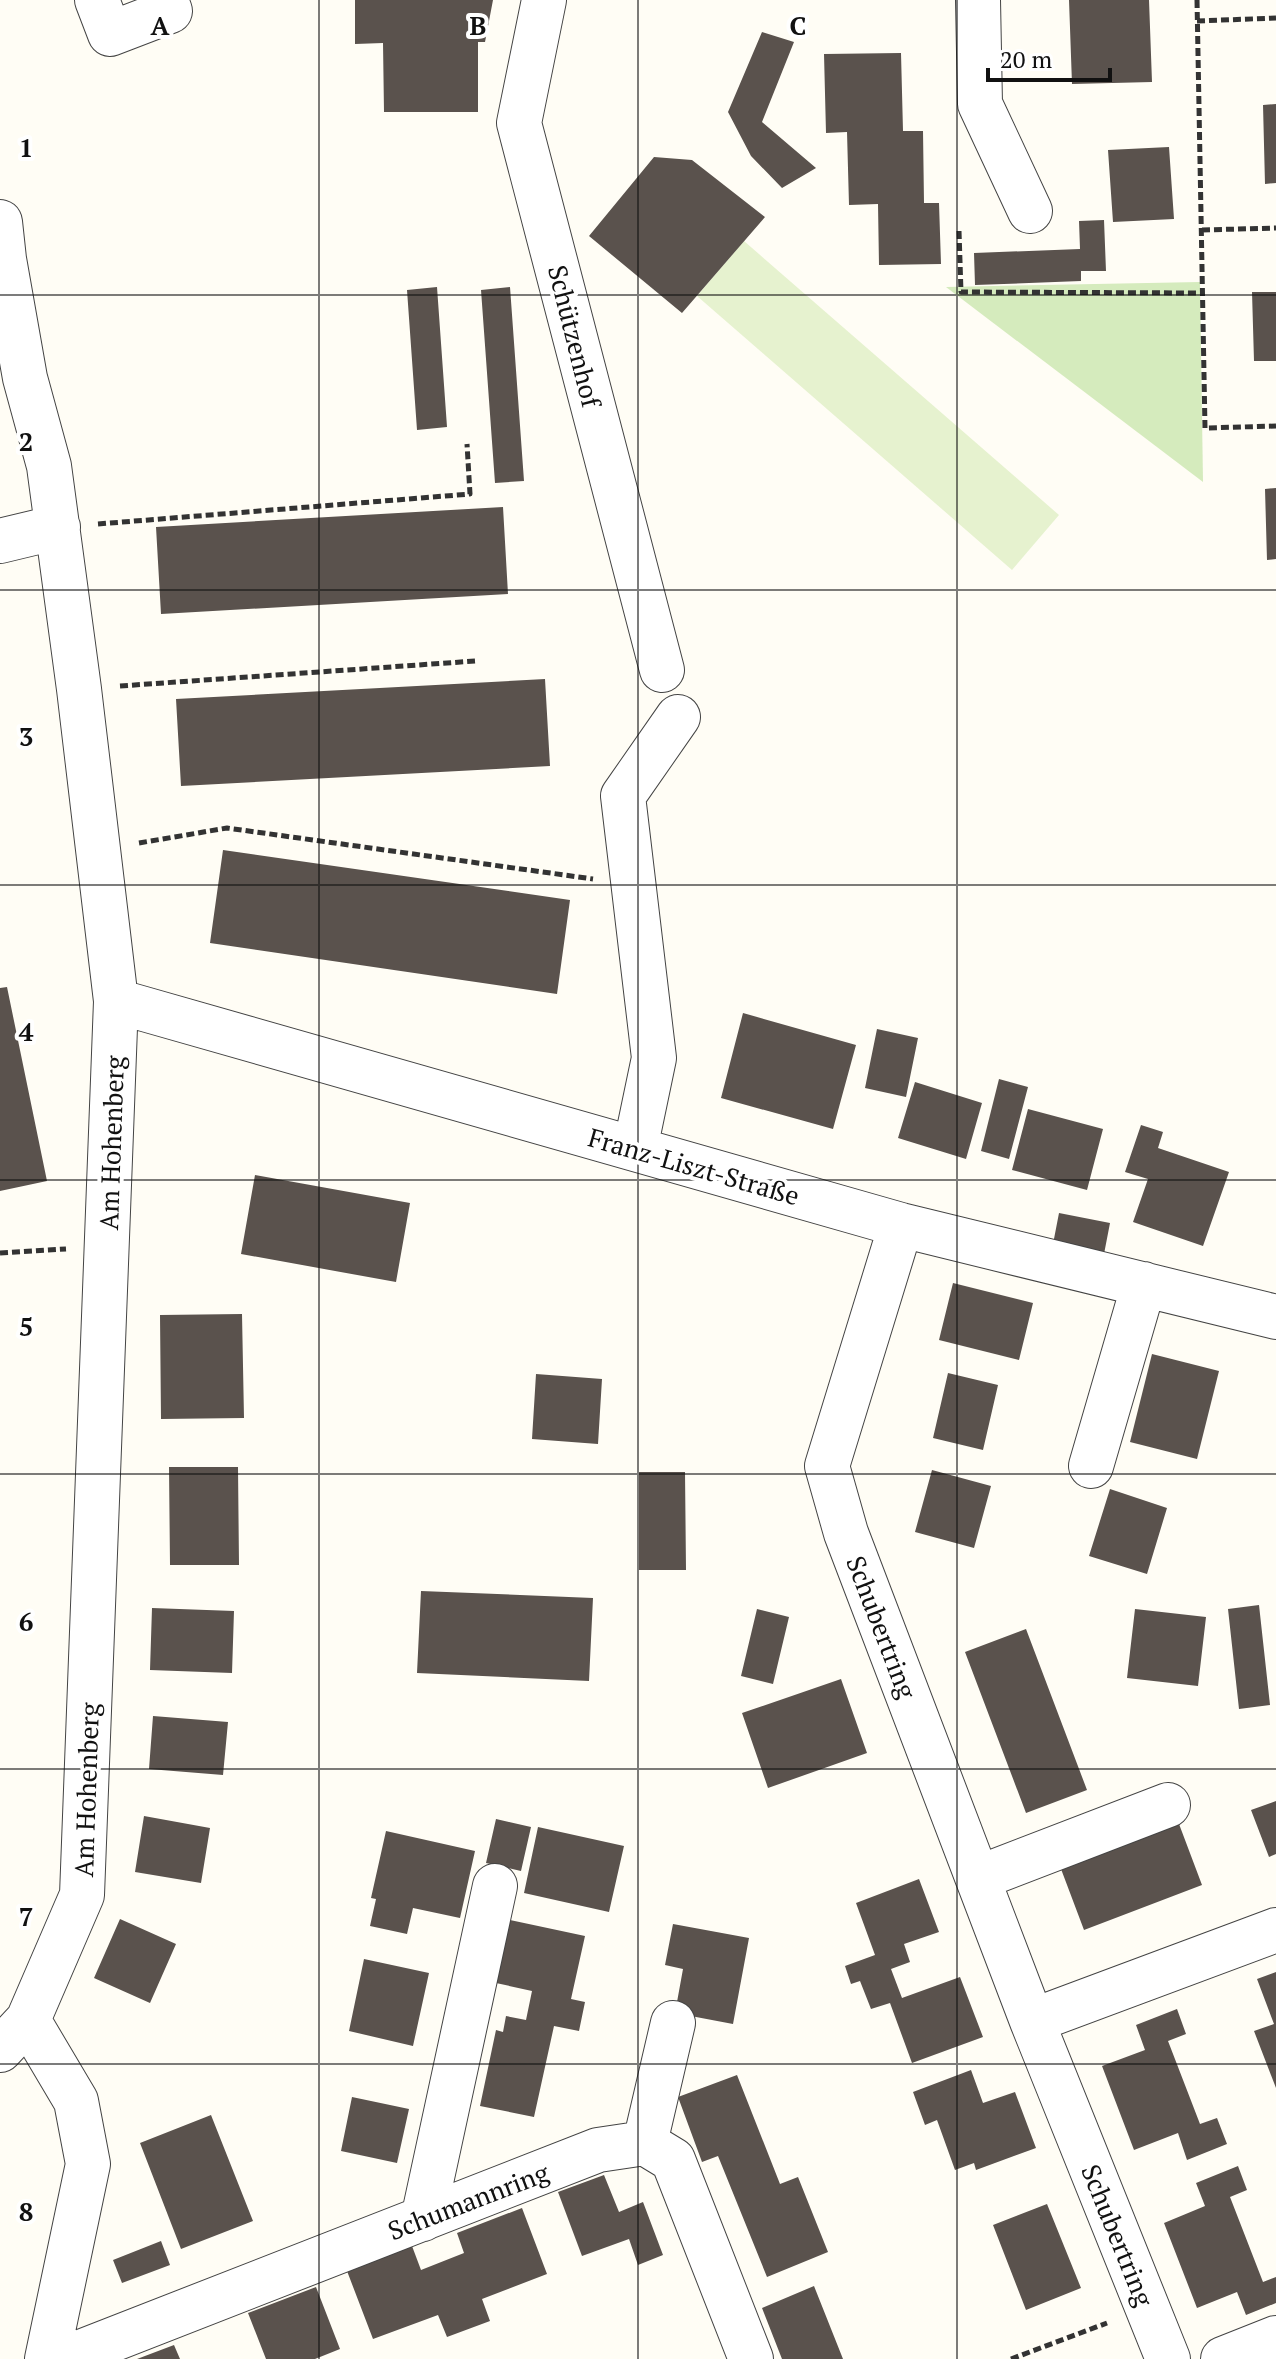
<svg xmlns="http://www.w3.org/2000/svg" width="1276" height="2359" viewBox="0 0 1276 2359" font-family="'PT Serif',serif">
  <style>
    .green { fill: #d5ebbd }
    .pitch { fill: #e6f2cf }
    .building { fill: #5a524d }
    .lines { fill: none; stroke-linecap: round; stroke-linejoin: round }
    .minor-casing { stroke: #444; stroke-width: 46 }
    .path { stroke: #333; stroke-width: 5; stroke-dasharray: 8 4; stroke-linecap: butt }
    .minor { stroke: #fff; stroke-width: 44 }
    .grid { fill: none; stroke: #111; stroke-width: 2; stroke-opacity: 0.55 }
    .labels { text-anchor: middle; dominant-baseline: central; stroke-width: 8; stroke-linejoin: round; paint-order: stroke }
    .street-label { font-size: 26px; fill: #111; stroke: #fff }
    .grid-label { font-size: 26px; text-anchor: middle; font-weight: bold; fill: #111; stroke: #fff; stroke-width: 8; stroke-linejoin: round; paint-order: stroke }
  </style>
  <rect width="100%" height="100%" fill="#fffdf5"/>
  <path class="green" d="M1200 282 1203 482 946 287Z"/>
  <path class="pitch" d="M744 241 1059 515 1012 570 697 296Z"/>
  <path class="building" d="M355 0H493L485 42H478V112H384L383 43 355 44Z
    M1069 0H1149L1152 82 1072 84Z
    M762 32 794 42 762 122 816 168 782 188 751 156 728 112Z
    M901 53 903 131H923L924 203H939L941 264 879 265 878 204 849 205 847 132 826 133 824 54Z
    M1276 104V183L1265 184 1263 105Z
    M1169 147 1174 219 1113 222 1108 150Z
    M654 157 692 160 765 217 682 313 589 236Z
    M1104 220 1106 271H1081V281L975 285 974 253 1080 249 1079 221Z
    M437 287 447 427 417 430 407 290Z
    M510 287 524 481 495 483 481 290Z
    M1252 292H1276V361H1254Z
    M1276 488V559L1267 560 1265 489Z
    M503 507 508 594 161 614 156 527Z
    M545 679 550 766 181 786 176 699Z
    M223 850 570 900 557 994 210 943Z
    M7 987 47 1181 0 1191V988Z
    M743 1013 856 1045 833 1129 721 1098Z
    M877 1029 918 1038 906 1097 865 1088Z
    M999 1079 1028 1087 1009 1159 981 1151Z
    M915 1082 982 1103 966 1159 898 1138Z
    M1028 1109 1103 1129 1087 1190 1012 1170Z
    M1141 1125 1163 1132 1158 1148 1229 1172 1203 1246 1133 1222 1148 1179 1125 1172Z
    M255 1175 410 1203 396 1282 241 1254Z
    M1059 1213 1110 1223 1104 1254 1053 1244Z
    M953 1283 1033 1303 1019 1360 939 1340Z
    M242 1314 244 1418 161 1419 160 1315Z
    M1152 1354 1219 1371 1197 1459 1130 1442Z
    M948 1373 998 1385 983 1450 933 1438Z
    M536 1374 602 1379 598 1444 532 1439Z
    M169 1467H238L239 1565H170Z
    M932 1470 991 1486 974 1548 915 1532Z
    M639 1472H685L686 1570H639Z
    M1110 1489 1167 1508 1147 1574 1089 1556Z
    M421 1591 593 1598 589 1681 417 1673Z
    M1259 1605 1270 1705 1239 1709 1228 1609Z
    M152 1608 234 1611 232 1673 150 1670Z
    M757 1609 789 1617 773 1684 741 1676Z
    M1135 1609 1206 1617 1198 1686 1127 1678Z
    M1026 1629 1087 1790 1026 1813 965 1652Z
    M841 1679 867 1753 768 1788 742 1713Z
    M153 1716 228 1722 223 1775 149 1769Z
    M1276 1801V1854L1269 1857 1251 1810Z
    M144 1816 210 1828 201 1883 135 1872Z
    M1176 1816 1202 1885 1084 1930 1058 1861Z
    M496 1819 531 1827 521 1871 486 1863Z
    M538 1827 624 1846 609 1912 524 1893Z
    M386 1831 475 1851 460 1918 413 1908 407 1934 370 1926 376 1899 371 1898Z
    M919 1879 939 1932 904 1944 910 1962 891 1969 902 1998 960 1977 983 2037 912 2063 890 2003 871 2009 860 1981 851 1984 845 1966 875 1955 856 1903Z
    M120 1919 176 1944 150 2003 94 1978Z
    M510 1920 585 1936 571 1999 585 2002 579 2031 554 2026 534 2117 480 2106 496 2030 503 2032 506 2016 526 2020 532 1991 496 1983Z
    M673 1924 749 1938 733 2024 675 2013 683 1969 665 1965Z
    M364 1959 429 1973 413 2046 349 2031Z
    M1276 1972V2088L1254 2031 1274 2024 1257 1979Z
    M1177 2009 1186 2034 1168 2041 1200 2124 1217 2118 1227 2144 1187 2160 1178 2133 1134 2150 1102 2066 1145 2050 1136 2025Z
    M971 2070 983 2103 1015 2092 1036 2148 976 2170 974 2163 955 2170 937 2120 925 2125 913 2092Z
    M737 2075 780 2184 798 2177 828 2252 767 2277 718 2156 702 2162 678 2097Z
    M352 2097 409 2109 397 2163 341 2151Z
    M211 2115 253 2221 181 2249 140 2143Z
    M1238 2166 1247 2190 1230 2197 1263 2282 1276 2277V2303L1246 2315 1237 2292 1197 2308 1164 2223 1205 2206 1196 2183Z
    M604 2175 619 2212 643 2202 663 2255 638 2265 629 2239 582 2256 558 2192Z
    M1047 2204 1081 2288 1026 2310 993 2225Z
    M522 2208 547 2274 482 2299 490 2321 447 2337 438 2315 373 2339 347 2271 412 2246 421 2270 464 2253 457 2233Z
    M161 2241 170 2265 122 2283 113 2260Z
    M814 2286 843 2359H782L762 2308Z
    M316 2287 340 2349 315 2359H266L248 2313Z
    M174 2345 180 2359H137Z"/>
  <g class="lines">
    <g class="minor-casing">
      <path id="minor" d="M97 0 110 34 170 11 166 0
        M544 0 519 123 662 670
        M978 0 980 104 1030 211
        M0 222 4 259 25 378 49 466 79 689 116 1001 82 1895 28 2020 0 2050
        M0 541 58 527
        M116 1001 901 1225 1276 1317
        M635 1149 654 1058 623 796 678 717
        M901 1225 827 1466 846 1533 1032 2021 1168 2359
        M1091 1466 1144 1284
        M978 1878 1168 1805
        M28 2020 76 2101 88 2164 47 2359
        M1032 2021 1276 1930
        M645 2143 673 2023
        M423 2219 495 1886
        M63 2359 598 2150 645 2143 673 2160 751 2359
        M1223 2359 1276 2338"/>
    </g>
    <path class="path" d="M1197 0 1205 428 1276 426
      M1197 21 1276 18
      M1202 230 1276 228
      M959 231 961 292 1202 293
      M98 524 470 494 467 444
      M120 686 475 661
      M139 843 227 828 593 879
      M0 1253 66 1249
      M1011 2359 1107 2323"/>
    <use href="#minor" class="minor"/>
  </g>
  <path class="grid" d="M319 0V2359M638 0V2359M957 0V2359M0 295H1276M0 590H1276M0 885H1276M0 1180H1276M0 1474H1276M0 1769H1276M0 2064H1276"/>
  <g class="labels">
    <g class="street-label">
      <text transform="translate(575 336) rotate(76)">Schützenhof</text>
      <text transform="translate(111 1143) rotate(-88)">Am Hohenberg</text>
      <text transform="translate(694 1166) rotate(16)">Franz-Liszt-Straße</text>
      <text transform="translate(882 1627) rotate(69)">Schubertring</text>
      <text transform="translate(86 1790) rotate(-88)">Am Hohenberg</text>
      <text transform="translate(468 2201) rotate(-21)">Schumannring</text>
      <text transform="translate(1118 2235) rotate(68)">Schubertring</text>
    </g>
  </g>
  <g class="grid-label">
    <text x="160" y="35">A</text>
    <text x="478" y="35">B</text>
    <text x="798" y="35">C</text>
    <text x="26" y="157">1</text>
    <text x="26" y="451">2</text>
    <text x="26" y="746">3</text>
    <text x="26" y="1041">4</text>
    <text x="26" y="1336">5</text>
    <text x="26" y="1631">6</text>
    <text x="26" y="1926">7</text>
    <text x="26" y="2221">8</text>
  </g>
  <path d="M988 68v12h122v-12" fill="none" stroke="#111111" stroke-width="4"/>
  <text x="1000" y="68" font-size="24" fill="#111111" stroke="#ffffff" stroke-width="6" paint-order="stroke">20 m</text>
</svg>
